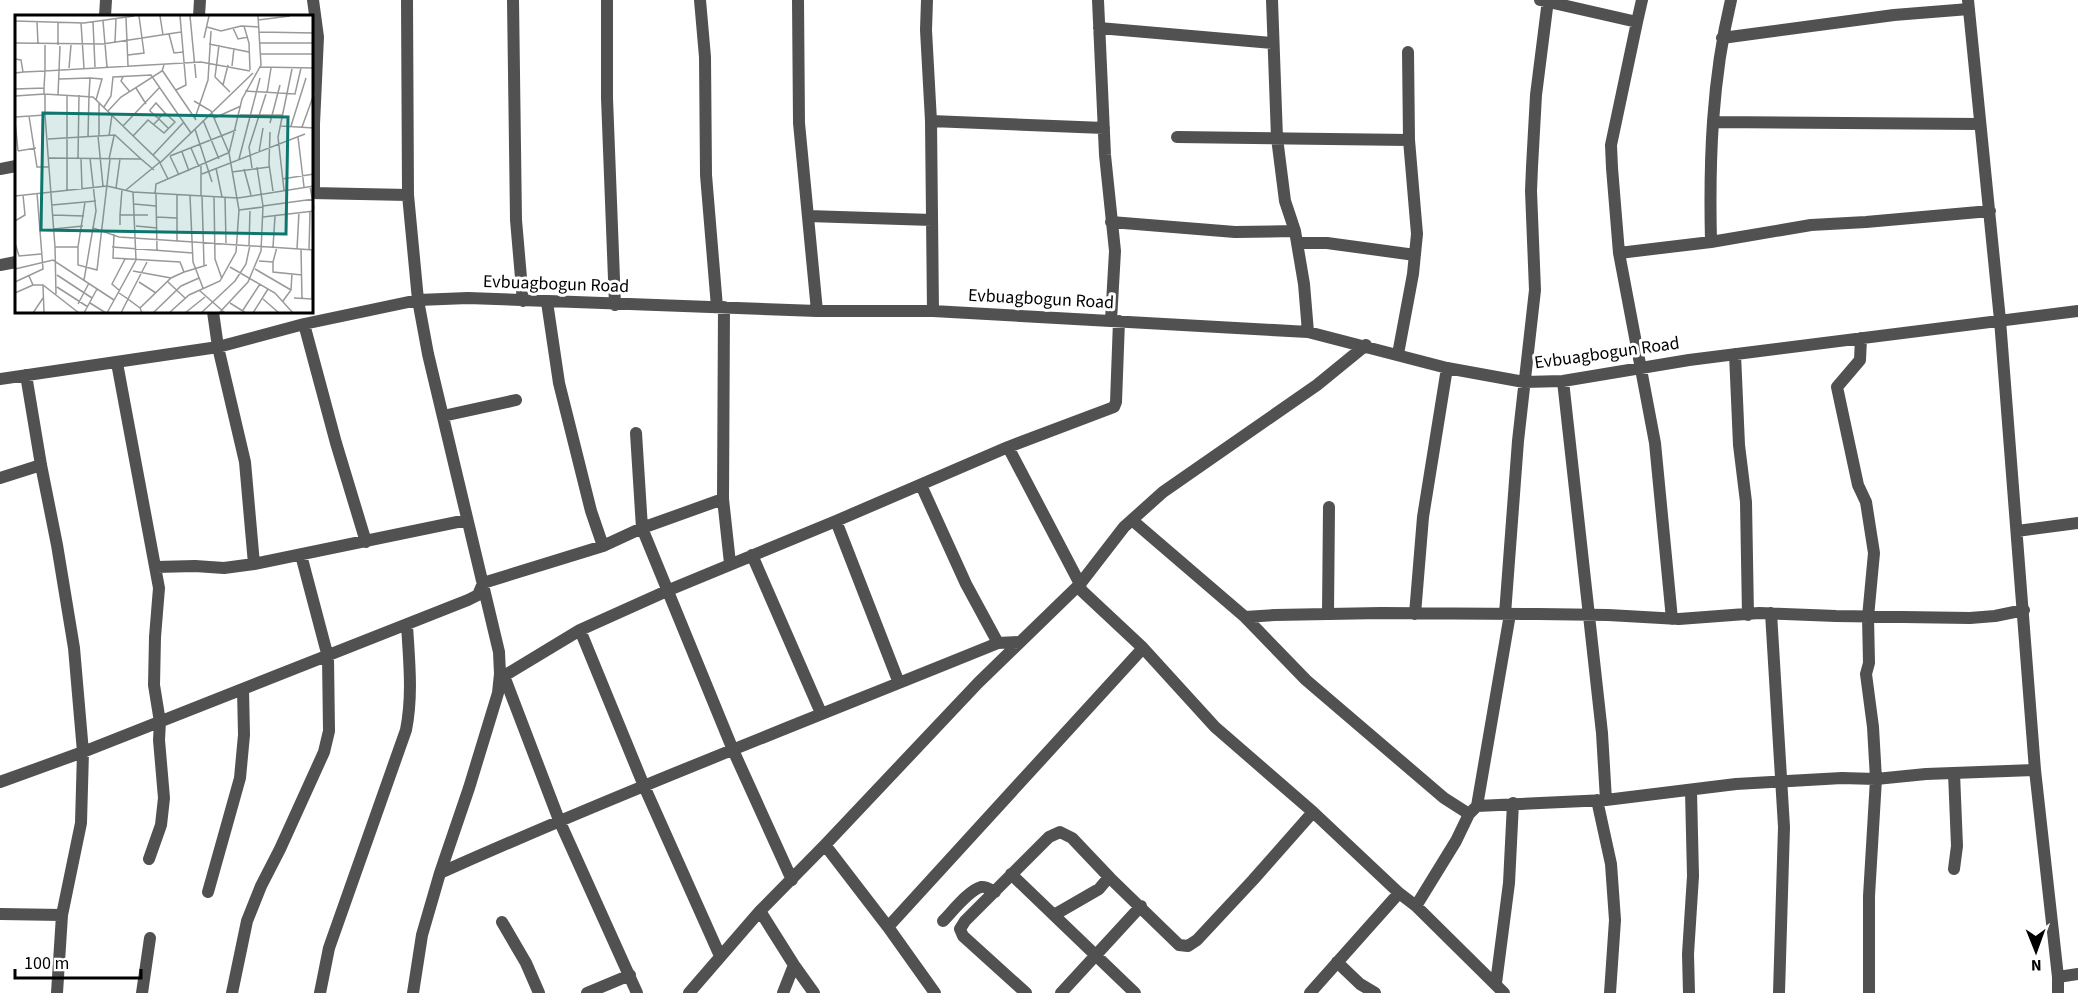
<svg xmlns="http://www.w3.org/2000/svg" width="2078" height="993" viewBox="0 0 2078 993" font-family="'Source Sans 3',sans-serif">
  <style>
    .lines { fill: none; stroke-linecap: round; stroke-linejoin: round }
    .minor { stroke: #515151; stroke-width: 12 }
    .labels { text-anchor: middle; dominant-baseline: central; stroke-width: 6; stroke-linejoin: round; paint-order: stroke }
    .street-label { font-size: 18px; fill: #000; stroke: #fff }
    .inset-road { fill: none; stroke: #999; stroke-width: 1.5 }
    .view { fill: #0f766e; fill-opacity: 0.15; stroke: #0f766e; stroke-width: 3 }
    .inset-edge { fill: none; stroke: #000; stroke-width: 3 }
  </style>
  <rect width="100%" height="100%" fill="#fff"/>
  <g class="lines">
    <path class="minor" d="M313 0 318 37 314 124V193
      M407 0 408 195 418 300 428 354 499 652 500 674 498 693 469 788 440 873 422 935 413 993
      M513 0 516 220 523 301
      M607 0V98L615 305
      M700 0 705 57 706 175 717 307
      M798 0 799 123 817 311
      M927 0 926 30 931 121 933 311
      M1098 0 1105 155 1115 251 1111 321
      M1272 0 1277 138 1285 201 1295 231 1304 284 1308 332
      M1540 0 1637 22 1611 145 1612 168 1619 253 1655 443 1672 619
      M1968 0 2000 320 2035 770 2058 977 2078 974
      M105 16 106 0
      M199 16 200 0
      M1637 22 1642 0
      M1099 28 1273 43
      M1722 38 1894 15 1969 9
      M931 121 1104 128
      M1713 122 1980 124
      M1177 137 1409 140 1408 52
      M0 169 16 166
      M312 193 408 195
      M808 216 932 220
      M1111 222 1235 232 1295 231
      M1711 242C1709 160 1712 79 1731 0
      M1298 243H1327L1415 255
      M1619 253 1711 242 1811 225 1866 222 1990 211
      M0 265 16 262
      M547 302 559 383 591 511 603 546
      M724 307 723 499 730 563
      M213 312 218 347 245 462 254 564
      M304 324 336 443 366 542
      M1861 338 1860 360 1837 387 1858 485 1866 502 1874 553 1868 617 1869 663 1866 674 1873 727 1876 779 1869 896V993
      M1366 345 1317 385 1163 492 1124 527 1080 584 1081 590 1143 648 1215 727 1313 812 1399 893 1416 906 1504 993
      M1398 354 1413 274 1417 234 1409 140
      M1735 354 1739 445 1746 502 1748 615
      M117 363 159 588 155 637 154 685 160 722 159 740 164 798 161 825 149 859
      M26 375 41 465 57 545 74 648 83 752 81 823 62 915 57 993
      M0 379 218 347 304 324 418 300 468 298 817 311H933L1308 332 1447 368 1524 382 1563 381 1689 360 2078 311
      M1563 381 1602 733 1606 800
      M443 416 516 400
      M636 433 642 528 733 750 792 880
      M0 478 41 465
      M921 485 966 584 998 643
      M1132 520 1245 617 1275 615 1381 613 1538 614 1608 615 1679 619 1759 613 1836 616 1970 618 1995 616 2024 610
      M836 521 899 683
      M2017 531 2078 523
      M752 555 821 713
      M156 567 195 566 224 568 254 564 467 520
      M1771 613 1784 827 1779 993
      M1328 614 1329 507
      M1415 614 1423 517 1447 368
      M1505 614 1518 441 1535 290 1531 191 1532 167 1536 95 1548 0
      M1245 617 1306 680 1444 798 1469 814 1477 806 1606 800 1736 784 1842 778 1876 779 1926 774 2035 770
      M580 630 644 786 720 956
      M500 674 504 676 559 820 637 993
      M504 676 580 630 669 590 836 521 1008 447 1114 407 1116 402 1119 321
      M0 782 83 752 468 600 478 595 483 583 603 546 642 528 723 499
      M1597 800 1611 864 1615 920 1610 993
      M1477 806 1510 614
      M825 845 888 927 935 993
      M1954 869 1957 846 1954 773
      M440 873C624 791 811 719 998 643L1019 642
      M1011 874 1135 993
      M208 892 240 778 244 735 243 689
      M1416 906 1456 841 1469 814
      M760 911 794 965 814 993
      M0 914 62 915
      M1054 915 1099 889 1109 877
      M943 921C952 912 969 890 981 887 986 886 991 890 995 892
      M502 922 526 963 539 993
      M888 927 1143 648
      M1337 962 1360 984 1375 993
      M2058 977V993
      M1496 983 1509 883 1513 803
      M142 993 150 938
      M232 993 247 921 261 886 280 849 324 752 329 731 328 657 301 555
      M320 993 329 948 406 730C413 695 409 660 407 625
      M587 993 630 975
      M689 993 760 911 825 845 978 683 1080 584 1008 447
      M783 993 794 965
      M1026 993 963 936 960 929 965 921 1049 837 1060 832 1072 838 1110 878 1179 945 1188 946 1197 940 1253 880 1313 812
      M1061 993 1141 906
      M1310 993 1399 893
      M1689 993 1688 954 1693 876 1691 791"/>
  </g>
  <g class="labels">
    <g class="street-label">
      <text transform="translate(556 284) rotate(2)">Evbuagbogun Road</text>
      <text transform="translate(1041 299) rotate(3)">Evbuagbogun Road</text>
      <text transform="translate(1607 353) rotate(-8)">Evbuagbogun Road</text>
    </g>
  </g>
  <g transform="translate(15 15)">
    <rect width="298" height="298" fill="#fff"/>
    <path class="inset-road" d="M145 1 148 20M175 1 181 63M111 3 113 51M243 5 275 1M0 6 69 8 119 1M88 6 92 52M22 7 23 29M78 7 80 52M66 8 69 53M229 11 234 28 235 55M192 12 206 16 226 11 244 12M218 13 223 24 233 22M244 17 299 18M154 19 159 38 169 37M189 23 194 1M100 27 101 4M0 28 88 29 166 17M245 28H299M194 29 234 37M30 30V56L186 47 235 56M43 30V8M246 39H299M113 40 129 38 124 1M0 44 6 45 8 57 0 58M217 51 219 33M245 52 299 53M54 53 56 30M147 55 181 105M8 57 30 56 29 73M108 62 106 66 115 77M200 62 204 30M200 62 215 77M75 63 87 64 81 85M44 64 75 63 74 81M208 70 213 50M121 73 131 89M0 74 29 73V79L0 81M161 75 171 70 165 1M230 76 280 79 286 53M252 78 256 53M29 79 78 82 145 147 111 175M43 80 45 31M52 81V175M179 86 196 96 214 138M84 88V121M89 92 96 81 98 62 136 60 176 118M93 96 106 82 147 56 149 50M30 100V79M225 100H267M14 101 22 152H34M0 102 30 100 40 232M180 103 193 65 196 16M199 103 226 91M188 105 204 144M0 106 3 136M255 108 265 70M138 110 144 104V103L150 98 141 88 135 95V96L144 104 154 114M108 111 145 72M266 111 299 113M276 111 291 63M287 112 299 79M180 114 197 167M255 117 254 149 258 176M83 121 88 171M94 121 97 100M118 121 133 105 149 118 160 107 150 98M73 122 74 80M283 122 289 172M33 124 100 120 126 144M176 133 184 152M3 136 21 133M167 137 174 156M244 137 248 113M138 140 168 108M155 141 221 115M155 141 164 160M34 143 126 144 139 155M63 143 64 80M66 143 67 174M75 143 81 196 78 213 104 222 299 235M94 144 99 121M224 144 245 63M186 151V181M201 153 207 182M237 153 234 132 251 79M229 154 236 180M217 157 254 152M187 159 290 119M153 164 145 148 238 58M267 164 299 159M295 171 299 194M101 173 105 144M269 175 263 122 277 54M140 179 141 169 213 138M141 179 142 236M0 181 92 171 118 177 223 183 299 171M175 181 178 247 188 273M187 181 189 250M199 182 200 244 207 264M210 182 211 228M119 189 141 191M37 190 81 186M248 191 299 184M224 195 248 192M38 200 69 201M105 200 107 174M141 202 162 203M248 202 299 196M0 206 10 200 8 180M105 210V200H133M121 211 142 213M39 214 68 211M99 219 98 243 165 247 169 257 192 250M162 226V180M0 228 4 241 26 239M234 230 235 196M63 232 70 187M97 232 178 238M258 232 260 201M282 234 284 197M286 234 287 284M294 235 295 196M244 246 258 247 262 232M258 247V257L287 260M215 252 260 278 278 298M0 254 38 245 99 285M240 254 276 275M118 256 156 263M42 260 77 283M14 261 18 270H28L64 298M69 265 78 213M0 267 28 254 22 178M124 267 141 278M153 267 170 283M28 270 29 298M42 272 73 292M184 275 210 298M105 276 97 269 110 244M0 278 18 270M104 278 113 284 106 298M41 279 40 232H63V250L82 255 95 144M279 283 297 284V235M248 284 264 298M268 286 276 275 277 258M75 288 91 298M215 288 231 298M63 289 74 268M125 293 113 284 132 247M228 295 245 269M18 298 28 283M69 298 82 274M92 298 121 245 118 177M127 298 125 293 156 263 169 257M138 298 166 271 184 263M154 298 174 280 205 266 221 237 224 195 214 138 227 84 246 50 243 1M170 298 190 282M186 298 220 266 231 249 235 230M204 298 233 267 246 236 248 191 242 152M238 298 253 274"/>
    <path class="view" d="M28 98 273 102 271 219 26 215Z"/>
    <rect width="298" height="298" class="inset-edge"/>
  </g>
  <g transform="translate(2036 951) rotate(179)" stroke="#ffffff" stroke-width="4.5" paint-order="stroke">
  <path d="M0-4.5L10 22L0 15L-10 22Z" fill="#000000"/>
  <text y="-9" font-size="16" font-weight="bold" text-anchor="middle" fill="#000000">N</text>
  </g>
  <path d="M15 969v9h126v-9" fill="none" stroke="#000000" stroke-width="3"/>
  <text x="24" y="969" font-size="18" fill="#000000" stroke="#ffffff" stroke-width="4.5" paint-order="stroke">100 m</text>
</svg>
